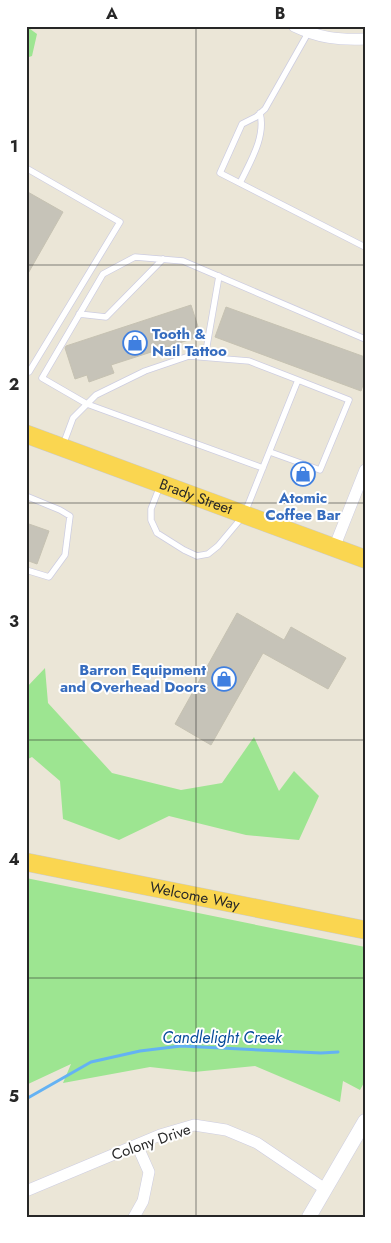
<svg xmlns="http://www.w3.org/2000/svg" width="391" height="1243" viewBox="0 0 391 1243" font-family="Jost,sans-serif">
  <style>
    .green { fill: #9de591 }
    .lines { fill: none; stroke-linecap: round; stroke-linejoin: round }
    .stream { stroke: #64b2f3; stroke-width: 3 }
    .building { fill: #c6c3b8; stroke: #c6c2b2 }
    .service-casing { stroke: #cdcde1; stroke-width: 7 }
    .minor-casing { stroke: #cdcde1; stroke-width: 12 }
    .tertiary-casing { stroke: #cdcde1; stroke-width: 15 }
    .trunk-casing { stroke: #cbcbcb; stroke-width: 19 }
    .service { stroke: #fff; stroke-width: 5.5 }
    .minor { stroke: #fff; stroke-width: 11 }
    .tertiary { stroke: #fff; stroke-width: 14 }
    .trunk { stroke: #fad650; stroke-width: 18 }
    .grid { fill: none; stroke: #272727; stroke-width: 1; stroke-opacity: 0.55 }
    .labels { text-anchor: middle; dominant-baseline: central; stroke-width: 4; stroke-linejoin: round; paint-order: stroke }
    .shop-label { font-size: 15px; font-weight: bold; fill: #366cbe; stroke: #fff; text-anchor: start }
    .street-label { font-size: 15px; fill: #272727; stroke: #fff }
    .water-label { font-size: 16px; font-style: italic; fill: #074c9b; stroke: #fff }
    .neatline { fill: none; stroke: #272727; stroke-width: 2 }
    .grid-label { font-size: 16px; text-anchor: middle; font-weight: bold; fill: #272727 }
  </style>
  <rect width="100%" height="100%" fill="#ebe6d7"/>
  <path class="green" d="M26 26 37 34 32 56 26 58Z
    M45 668 48 703 112 773 181 790 222 783 254 737 279 791 294 771 319 796 299 840 246 835 169 816 119 840 63 819 60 781 32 757 26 760V688Z
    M26 878 365 947V1081L360 1090 343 1081 340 1102 255 1066 194 1072 150 1067 63 1083 71 1064 26 1085Z"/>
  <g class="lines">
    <path class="stream" d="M26 1099 91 1062 140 1051 181 1046 321 1053 338 1052"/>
  </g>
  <path class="building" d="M26 191 63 212 26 277Z
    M191 305 201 336 111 365 114 373 89 382 87 375 75 379 65 348 66 346Z
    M226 307 365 357V379L361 391 215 337Z
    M26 523 49 531 37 564 26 560Z
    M237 613 284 640 291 627 346 658 328 689 263 653 211 745 175 724Z"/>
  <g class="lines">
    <g class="service-casing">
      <path id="service" d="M308 33 265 109 256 117 242 124 220 173 365 247
        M26 168 120 222 29 372 26 371
        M240 183C250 162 266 137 260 113
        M79 314 106 317 163 259
        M205 357 219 276
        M63 445 73 418 96 395 145 371 189 356 249 361 298 380 244 515 218 546 208 554 197 556 184 550 157 533 151 520V509L160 486
        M270 452 320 470 349 400 298 380
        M263 468 87 404 42 378 103 274 135 257 183 261 365 339
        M26 496 60 510 70 516 65 555 49 577 26 570"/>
    </g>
    <g class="minor-casing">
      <path id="minor" d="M294 26C319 38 338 40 365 39
        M334 548 365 470
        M26 1191 160 1135 194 1125 226 1130 257 1143 325 1189
        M134 1217 143 1201 149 1172 137 1145"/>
    </g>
    <g class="tertiary-casing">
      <path id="tertiary" d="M309 1217 365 1121"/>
    </g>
    <g class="trunk-casing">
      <g id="trunk">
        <path id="s1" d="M26 434 365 559"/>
        <path id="s2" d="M26 862 365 930"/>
      </g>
    </g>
    <use href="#service" class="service"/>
    <use href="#minor" class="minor"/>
    <use href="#tertiary" class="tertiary"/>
    <use href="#trunk" class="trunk"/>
  </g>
  <path class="grid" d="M196 26V1217M26 265H365M26 503H365M26 740H365M26 978H365"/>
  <defs>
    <g id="shop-ring" transform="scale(1.25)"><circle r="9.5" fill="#fff" stroke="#3f7fe0" stroke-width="1.5"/><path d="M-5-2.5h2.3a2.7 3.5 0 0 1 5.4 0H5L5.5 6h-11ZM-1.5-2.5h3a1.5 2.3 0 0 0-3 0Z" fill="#3f7fe0"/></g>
  </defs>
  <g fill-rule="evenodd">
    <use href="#shop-ring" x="135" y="343"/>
    <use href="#shop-ring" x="303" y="474"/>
    <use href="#shop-ring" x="224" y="679"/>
  </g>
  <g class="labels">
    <g class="shop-label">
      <text x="152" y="334">Tooth &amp;<tspan x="152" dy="17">Nail Tattoo</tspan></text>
      <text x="303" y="498" text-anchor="middle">Atomic<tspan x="303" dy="17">Coffee Bar</tspan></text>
      <text x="206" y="670" text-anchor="end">Barron Equipment<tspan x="206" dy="17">and Overhead Doors</tspan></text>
    </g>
    <g class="street-label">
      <text stroke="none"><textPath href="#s1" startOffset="181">Brady Street</textPath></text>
      <text stroke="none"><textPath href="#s2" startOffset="172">Welcome Way</textPath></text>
      <text transform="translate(151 1142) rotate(-19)">Colony Drive</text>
    </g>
    <g class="water-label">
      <text x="222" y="1037">Candlelight Creek</text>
    </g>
  </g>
  <rect width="391" height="1243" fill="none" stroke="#ffffff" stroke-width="55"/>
  <rect x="28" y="28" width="336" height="1188" class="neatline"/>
  <g class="grid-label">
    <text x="112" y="19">A</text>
    <text x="280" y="19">B</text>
    <text x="14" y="152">1</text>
    <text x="14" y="390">2</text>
    <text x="14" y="627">3</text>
    <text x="14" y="865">4</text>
    <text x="14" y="1102">5</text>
  </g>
</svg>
